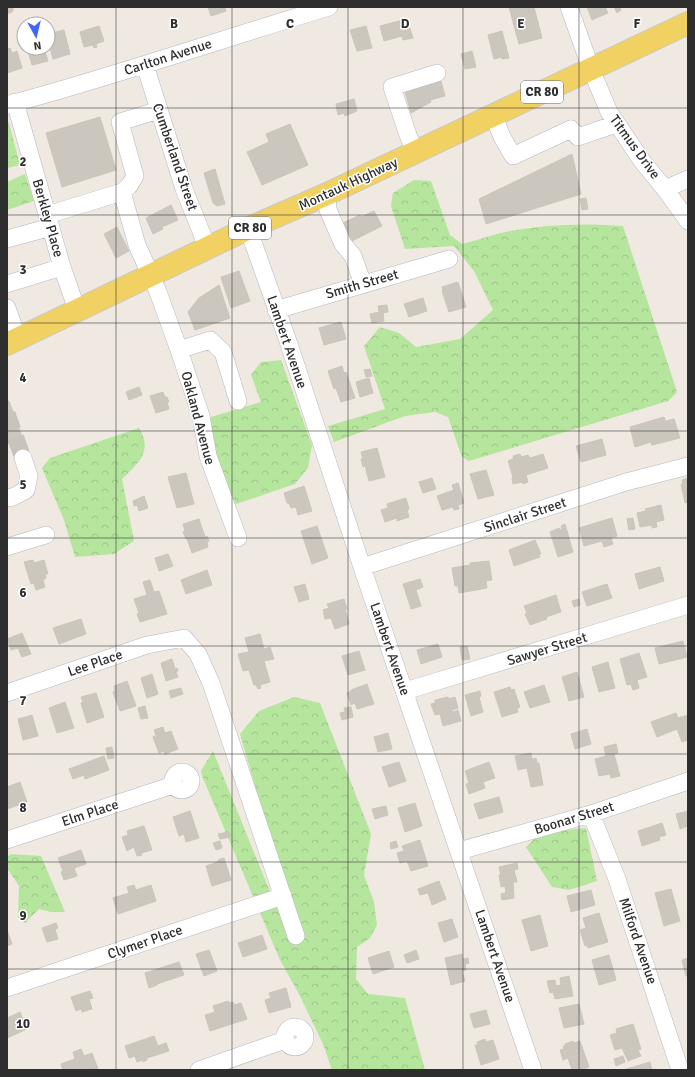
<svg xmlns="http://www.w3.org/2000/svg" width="695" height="1077" viewBox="0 0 695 1077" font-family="Signika,sans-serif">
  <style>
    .forest { fill: url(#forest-crowns) }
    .building { fill: #cbc7bf; stroke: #cbc5ba }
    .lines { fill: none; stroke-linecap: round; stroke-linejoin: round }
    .minor-tunnel { stroke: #c8c4bd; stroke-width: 17; stroke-dasharray: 17 8; stroke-linecap: butt }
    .minor-casing { stroke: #b4b7c1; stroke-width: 18 }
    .major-casing { stroke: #c9c9c9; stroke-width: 24 }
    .minor { stroke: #fff; stroke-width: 17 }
    .major { stroke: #f2d163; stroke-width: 22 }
    .grid { fill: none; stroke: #2e2e2e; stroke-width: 1; stroke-opacity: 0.55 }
    .labels { text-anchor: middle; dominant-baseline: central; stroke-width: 3; stroke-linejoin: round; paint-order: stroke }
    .shield { fill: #fff; stroke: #6d6d6d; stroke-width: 1 }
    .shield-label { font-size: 13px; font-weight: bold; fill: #2e2e2e }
    .street-label { font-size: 14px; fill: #2e2e2e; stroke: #fff }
    .grid-label { font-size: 13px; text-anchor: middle; font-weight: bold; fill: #2e2e2e; stroke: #fff; stroke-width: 3; stroke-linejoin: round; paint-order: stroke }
  </style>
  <defs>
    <pattern id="forest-crowns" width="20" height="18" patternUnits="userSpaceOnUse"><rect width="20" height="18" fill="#b6e59e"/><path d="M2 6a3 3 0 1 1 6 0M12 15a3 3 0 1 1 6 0" fill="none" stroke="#9dc588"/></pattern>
  </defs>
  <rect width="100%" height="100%" fill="#efe9e1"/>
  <path class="forest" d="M7 123H9L20 165 7 168Z
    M25 174 34 201 7 210V182Z
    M414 180 431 181 450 235 462 244C478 240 494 234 510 231 547 224 585 223 623 226L677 392 668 401 469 461 462 457 448 417 435 412 405 416 334 442 328 426 385 409 364 346 380 327 399 333 416 347 460 339 493 310 474 271 454 246 405 249 391 206 393 193Z
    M281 360 312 445 308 468 295 484 236 504 228 494 206 428 211 417 261 402 251 375 261 362Z
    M139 428C153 452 139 462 122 479L134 541 114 554 75 557 64 520 42 468 50 458Z
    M294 697 320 703 371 834 364 875 374 902 377 925 370 938 357 947 356 979 368 994 405 998 425 1070H332L323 1044 299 994 280 960 202 776 201 771 213 751 266 882 288 933 287 897 240 734 259 711Z
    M586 828 597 881 569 890 552 887 526 847 535 838 566 830Z
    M11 854 41 856 65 912H51L39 909 25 923 18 917 19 886 7 868V857Z"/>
  <path class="building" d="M7 7H13V10L12 12 7 14Z
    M208 7H225L226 11 211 16Z
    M509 7H534L542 38 519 44Z
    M587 7H605L608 13 592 20Z
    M614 7H623L620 8 621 10 617 13Z
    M407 19 413 38 403 40 402 36 384 41 380 26Z
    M99 26 104 41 96 44 97 47 94 48 93 45 84 47 80 32Z
    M366 26 372 48 357 51 350 30Z
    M64 30 70 54 53 59 48 40V34Z
    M502 31 509 58 502 59V57L494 59 488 35Z
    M10 48 12 53 17 51 22 68 7 73V49Z
    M27 48H44L48 61 32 65Z
    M472 51 476 67 465 69 461 54Z
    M440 77 445 96 430 100 431 102 411 113 404 88Z
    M354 99 357 111 345 116 344 113 338 115 336 104Z
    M100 117 116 170 62 187 46 133Z
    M290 124 308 165 262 185 247 152 269 142 266 134Z
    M572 154 581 194 486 224 479 199Z
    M215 169 225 204 217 206 213 203 204 173Z
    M586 198 588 209 582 210 580 199Z
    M171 205 178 220 162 227 163 229 153 234 146 218Z
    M374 211 382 226 352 241 343 223 360 215 361 217Z
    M117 227 129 251 116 258 104 234Z
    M239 271 250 301 231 308 221 277Z
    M458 282 466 307 449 312 442 291 443 290 442 287Z
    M219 285 230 318 195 330 188 312 199 298Z
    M423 298 427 311 409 317 404 304Z
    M387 305 388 312 383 313 384 321 372 323 370 314 379 312 378 306Z
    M341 322 346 339 324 345 319 328Z
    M342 366 344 373 346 372 355 398 341 402 336 388 334 389 328 371Z
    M370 369 372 376 366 377 364 370Z
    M369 378 373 393 360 397 356 382Z
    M139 387 142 395 129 400 126 392Z
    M163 392 165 397H167L169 402H167L169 409 156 413 150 396Z
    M7 401H9L29 456 16 461 10 443 7 444Z
    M664 417 665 421 674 419 680 438 652 445 651 442 635 447 630 427Z
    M602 439 606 455 581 462 576 446Z
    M377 448 385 477 369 481 365 466 363 467 361 459H363L361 452Z
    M520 454 521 457 528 455 530 458 543 454 548 468 526 475 528 482 523 484 522 482 513 484 512 478 513 477 508 461 514 458 513 456Z
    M486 470 494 495 478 499 470 474Z
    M186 473 194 504 177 508 168 477Z
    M432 478 436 489 423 493 419 482Z
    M688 478V502L685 503 681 484H683L682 480Z
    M458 483 464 503 458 505 459 509 454 510 453 507 442 510 437 496 454 490 452 485Z
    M304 486 312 511 298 515 296 507 291 508 289 503H287L284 493Z
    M144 496 148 508 139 511 137 505 134 506 133 501Z
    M406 498 409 509 407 510 409 517 397 521V518L385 522 381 510 388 508 387 504Z
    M661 505 664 520 656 522 657 527 652 528V525L640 527 637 513 646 511 645 509Z
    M612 518 617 536 611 538 613 544 604 547 602 541 584 546 579 528Z
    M633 518 635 529 629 530 627 519Z
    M199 519 205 537 207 536 209 541 207 542 208 547 192 553 187 539H186L183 532 185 531 183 524Z
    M565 524 573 552 558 557 550 532 559 528 560 530 562 529 561 526Z
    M317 526 328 558 312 564 301 531Z
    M535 540 541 554H539L540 557 514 566 509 550Z
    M168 554 173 566 159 571 155 558Z
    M33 560 34 563 44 560 48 574H45L46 578 43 580 45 587 36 590 34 583 31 584 24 562Z
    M489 561 492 580 486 581 487 588 459 593 458 586H455L452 568 470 565V563Z
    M660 567 664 581 639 589 635 574Z
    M207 570 212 585 186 594 181 580Z
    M420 579 423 587 416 590 421 606 411 609 403 584Z
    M150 580 154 592 159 591 167 614 140 622 137 614 139 613 134 599 147 595 143 582Z
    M305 584 309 599 299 602 294 587Z
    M607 584 612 598 587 606 582 592Z
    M556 595 561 612 546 617 547 619 530 625 525 614 527 613 524 606Z
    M344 599 347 609H345L349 624 335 629 331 618 325 619 323 610 329 608 327 604Z
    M579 599 580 605 574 607 572 601Z
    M81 619 86 634 59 644 53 628Z
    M22 633 31 654 22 657 18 648 11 650 7 639Z
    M260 634 264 649 270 647 274 659 264 661 270 682 260 685 261 688 258 689 256 685H254L249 670 243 671 238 654 249 652 245 638Z
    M683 641 687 657 659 664 655 648Z
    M438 644 442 657 421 664 417 650Z
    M467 646 470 659 462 660 460 647Z
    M359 651 365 670 348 675 342 656Z
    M639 653 647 677 637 680 639 688 633 690 631 684 627 685 620 659Z
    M172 659 175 669 177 668 178 671 176 672 178 677 166 681 161 663Z
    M608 662 615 688 599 692 592 667Z
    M577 672 584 697 569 701 562 677Z
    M152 674 158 694 147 698 141 678Z
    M127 681 136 706 120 711 113 692 115 691 114 686Z
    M367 684 374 704 357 709 355 703 351 705 347 693 351 691V690Z
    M544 685 550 702 530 708 524 692Z
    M510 687 511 690 514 689 520 707 517 709 518 712 502 717 494 692Z
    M181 688 183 694 171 698 169 691Z
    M480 691 481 696 479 697 483 712 471 716 465 695Z
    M96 693 104 717 87 723 81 703 83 702 81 697Z
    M448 697 449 699 455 697 458 708 452 710 453 712 458 710 461 721 443 726 440 714 435 715 431 704 435 703V700Z
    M65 702 74 728 57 733 49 708Z
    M145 706 148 718 141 719 138 708Z
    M351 707 353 717 342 720 340 713 345 712 344 708Z
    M676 713 678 718 688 715V740L682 742 677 729 657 737 651 722Z
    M32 715 38 736 23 740 18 719Z
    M163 727 165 733 171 731 178 749 165 754 164 751 159 753 153 737 156 736 154 730Z
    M587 729 591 744 575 749 571 734Z
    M388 733 392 749 378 752 374 737Z
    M616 744 618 753 614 754 620 776 611 778 610 774 599 776 595 759 606 756 604 747Z
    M112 747 114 758 108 759 106 748Z
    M531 753 532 759 536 758 537 763H539L543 785 531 787 527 768 518 770 515 756Z
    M104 756 109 770 85 779 84 775 73 779 69 769Z
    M399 762 406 781 389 787 382 767Z
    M489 762 495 778 483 782 485 788 469 794 466 784 469 783 465 771Z
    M20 782 27 802 7 809V787Z
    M499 797 503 812 479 819 474 804Z
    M415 803 422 826 405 832 398 808Z
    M386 806 388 815 375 819 372 809Z
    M190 811 199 838 186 842 184 834 179 836 173 817Z
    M688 811V826L680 829 676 814Z
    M662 823 666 835 659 837 660 840 642 846 638 831Z
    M144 826 152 850 141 853 142 855 137 856 134 847 127 851 122 837 128 835 127 831Z
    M229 832 231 837 220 839 218 834Z
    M420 840 428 866 411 871 407 861 400 863 397 853 404 851 402 846Z
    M220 841 222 848 216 850 213 843Z
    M396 841 398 847 391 849 390 843Z
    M81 850 86 864 74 868 77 876 64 880 61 872 63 871 58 858Z
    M224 858 231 880 212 886 206 866 218 862V860Z
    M517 863 518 869 514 870 517 882H513L514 898 502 900 501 894 506 893 505 886 501 887 499 875H501L499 867Z
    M439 881 446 899 432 905 428 893 420 895 418 889Z
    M134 885 136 890 151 885 156 901 118 914 113 898 129 893 127 887Z
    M671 889 680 921 664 926 655 893Z
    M591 890 595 905 571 912 567 896Z
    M599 913 608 942 588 948 587 945 585 946 580 930 586 928 583 918Z
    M540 915 548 946 531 951 522 920Z
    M452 919 458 937 444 942 438 923Z
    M56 923 58 928 55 929 58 939 47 942 42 928Z
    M7 930 12 944 7 946Z
    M262 935 267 949 243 957 238 943Z
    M209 950 217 971 204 976 196 954Z
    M416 950 419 959 407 963 404 955Z
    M389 951 394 967 373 974 368 958Z
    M462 954 463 959 468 958 469 963 465 964 466 970 462 971 465 981 451 985 445 958Z
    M609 955 616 980 599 985 592 960Z
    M688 958V976H686L682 960Z
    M179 962 184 975 157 984V985L149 988 145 973Z
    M569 976 573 996 555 999 553 992 550 993 547 981 555 980 556 986 561 985 560 978Z
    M286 988 291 1007 269 1013 265 1000 271 998 269 993Z
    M90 991 93 998 89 999 92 1009 82 1012 81 1009 76 1011 71 997Z
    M228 1001 229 1003 233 1002 234 1005 241 1003 247 1019 210 1031 205 1015 215 1012 213 1006Z
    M579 1004 584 1024 564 1028 559 1008Z
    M486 1010 490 1024 474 1028 470 1014Z
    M20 1012 27 1029 7 1038V1018Z
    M633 1024 641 1049 638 1050 641 1056 628 1061 622 1048 615 1050 610 1035 617 1033 616 1029Z
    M154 1036 158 1046 166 1043 169 1051 147 1058V1060L143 1062 142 1060 137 1062 135 1056 129 1058 125 1046Z
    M485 1039 486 1042 493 1040 499 1059 481 1065 475 1045H478L477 1042Z
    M573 1041 574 1043 580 1041 589 1067 580 1070H572L568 1058 563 1060 560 1050 564 1049 563 1046H565V1044Z
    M81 1049 84 1056 92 1053 98 1069 63 1070 61 1064 75 1059 73 1052Z
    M623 1056 625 1062 616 1066 614 1059Z
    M650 1062 652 1070H623Z"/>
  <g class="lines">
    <path class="minor-tunnel" d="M7 414 23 458"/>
    <g class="minor-casing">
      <path id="minor" d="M569 7 591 69 609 112 642 161 665 189 688 221
        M145 65 184 189 208 249
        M15 102 62 267 77 310
        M7 105C116 76 222 39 329 7
        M493 114 502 137 513 156 571 129 578 137 616 124
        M415 152 408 135 392 87 437 73
        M665 189 688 179
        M122 192 137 245 158 292 179 350 201 416 208 456 238 538
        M327 194 328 210 343 244 353 256 363 284
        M47 215 122 192 129 186 135 176 120 122 159 110
        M247 229 254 245 289 344 362 567 533 1070
        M7 239 51 227
        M7 284 62 267
        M7 308 18 339
        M276 310 449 259
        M179 350 210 340 223 352 238 401
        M7 498 13 497 26 490 29 476 23 458
        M7 547 46 535
        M362 567 626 482 688 466
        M405 691 688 605
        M7 693 147 645 184 638 198 654 211 683 296 936
        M173 781a9 9 0 1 1 18 0a9 9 0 1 1-18 0Z
        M591 814 617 879 680 1070
        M7 840 173 785
        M459 851 591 814 688 781
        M7 988 283 896
        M285 1037a10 10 0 1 1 20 0a10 10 0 1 1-20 0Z
        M199 1070 285 1040"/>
    </g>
    <g class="major-casing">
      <path id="major" d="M7 344 247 229 327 194 688 23"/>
    </g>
    <use href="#minor" class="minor"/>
    <use href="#major" class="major"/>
  </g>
  <path class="grid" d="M116 7V1070M232 7V1070M348 7V1070M463 7V1070M579 7V1070M7 108H688M7 215H688M7 323H688M7 431H688M7 538H688M7 646H688M7 754H688M7 862H688M7 969H688"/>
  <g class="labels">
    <g class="shield">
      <rect x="521" y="81" width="42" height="22" rx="3"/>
      <rect x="229" y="217" width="42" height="22" rx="3"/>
    </g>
    <g class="shield-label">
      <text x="542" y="92">CR 80</text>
      <text x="250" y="228">CR 80</text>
    </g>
    <g class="street-label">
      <text transform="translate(168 57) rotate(-18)">Carlton Avenue</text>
      <text transform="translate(635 147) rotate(54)">Titmus Drive</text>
      <text transform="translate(175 157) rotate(71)">Cumberland Street</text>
      <text transform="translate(348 184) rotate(-25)">Montauk Highway</text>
      <text transform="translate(48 218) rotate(74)">Berkley Place</text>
      <text transform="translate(362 284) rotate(-16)">Smith Street</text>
      <text transform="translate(287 342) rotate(71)">Lambert Avenue</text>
      <text transform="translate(198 418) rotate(75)">Oakland Avenue</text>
      <text transform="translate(525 515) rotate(-18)">Sinclair Street</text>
      <text transform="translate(390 649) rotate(71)">Lambert Avenue</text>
      <text transform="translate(547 649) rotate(-17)">Sawyer Street</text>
      <text transform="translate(95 663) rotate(-19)">Lee Place</text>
      <text transform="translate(90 813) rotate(-18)">Elm Place</text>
      <text transform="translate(574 818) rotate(-17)">Boonar Street</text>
      <text transform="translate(638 941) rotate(71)">Milford Avenue</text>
      <text transform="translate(145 942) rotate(-19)">Clymer Place</text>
      <text transform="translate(495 956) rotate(71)">Lambert Avenue</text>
    </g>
  </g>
  <g class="grid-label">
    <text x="174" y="28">B</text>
    <text x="290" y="28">C</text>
    <text x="405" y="28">D</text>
    <text x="521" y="28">E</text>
    <text x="637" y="28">F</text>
    <text x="23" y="166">2</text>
    <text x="23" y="274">3</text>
    <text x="23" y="382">4</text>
    <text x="23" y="489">5</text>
    <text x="23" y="597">6</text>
    <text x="23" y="705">7</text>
    <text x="23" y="812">8</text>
    <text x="23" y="920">9</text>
    <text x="23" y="1028">10</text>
  </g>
  <rect width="695" height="1077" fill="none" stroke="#2e2e2e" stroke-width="16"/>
  <g transform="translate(36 36) rotate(172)"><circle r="19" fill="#ffffff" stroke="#ababab"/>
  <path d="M0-3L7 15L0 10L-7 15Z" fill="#4264fb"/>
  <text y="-6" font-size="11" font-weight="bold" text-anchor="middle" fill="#2e2e2e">N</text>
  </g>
</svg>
